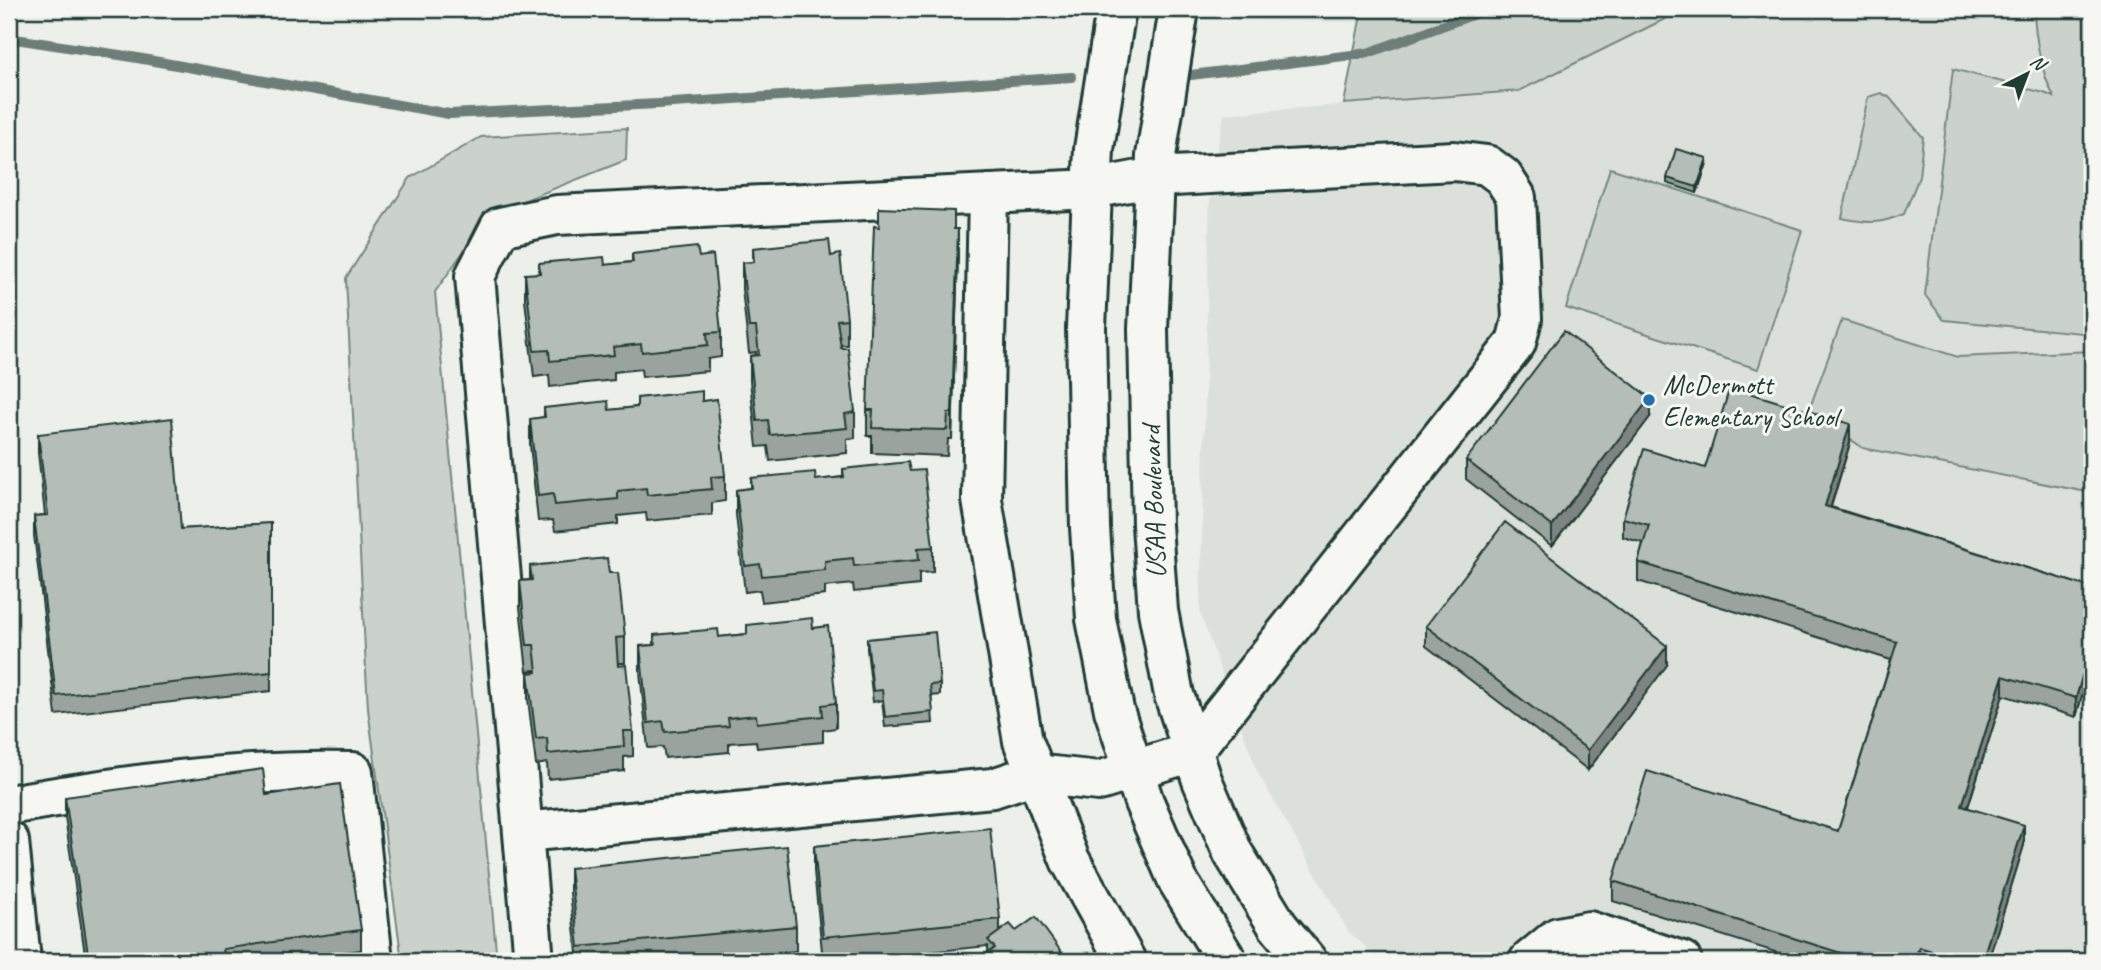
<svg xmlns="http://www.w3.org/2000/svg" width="2101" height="970" viewBox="0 0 2101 970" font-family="Caveat,sans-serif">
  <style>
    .built { fill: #dce0db }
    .green { fill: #cbd2cc; stroke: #758880; stroke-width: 2 }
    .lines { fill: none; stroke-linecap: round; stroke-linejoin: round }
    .stream { stroke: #6c7e77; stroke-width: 10 }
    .minor-casing { stroke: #1f3d34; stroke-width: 44 }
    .minor { stroke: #f6f6f2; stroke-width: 38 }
    .wall { fill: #9ba39e; stroke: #1f3d34; stroke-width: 2 }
    .shaded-wall { fill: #7e8481; stroke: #1f3d34; stroke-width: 2 }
    .building { fill: #b4bdb8; stroke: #1f3d34; stroke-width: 2 }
    .poi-dot { fill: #1f6fb2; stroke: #f6f6f2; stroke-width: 2.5 }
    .labels { text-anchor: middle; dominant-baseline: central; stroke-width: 6; stroke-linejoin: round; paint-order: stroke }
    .poi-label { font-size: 28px; fill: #1f3d34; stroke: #f6f6f2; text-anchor: start }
    .street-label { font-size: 28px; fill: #1f3d34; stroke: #f6f6f2 }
  </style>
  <rect width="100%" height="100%" fill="#edefea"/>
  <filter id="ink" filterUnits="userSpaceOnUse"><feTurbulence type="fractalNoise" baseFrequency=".0143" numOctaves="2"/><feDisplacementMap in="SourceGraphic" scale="14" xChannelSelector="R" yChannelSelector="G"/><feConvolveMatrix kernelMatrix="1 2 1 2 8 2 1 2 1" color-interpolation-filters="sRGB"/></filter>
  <g filter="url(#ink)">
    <path class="built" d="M1237 9H1362L1360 22 1236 20Z
      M1685 9H2092V961H1381L1348 931 1257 771 1200 613 1210 188 1224 114 1519 91Z"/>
    <path class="green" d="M1362 9H1685L1519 91 1344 104Z
      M2034 9H2092V334L1944 320 1925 295 1953 69 2044 93 2054 97C2041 72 2035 38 2034 9Z
      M1881 93 1889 97 1923 137 1919 177 1904 214C1877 225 1870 223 1842 218L1868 97Z
      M627 128 626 160 490 214 435 292 497 961H402L368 709 346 278 410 178 481 137Z
      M1610 168 1802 230 1758 369 1566 308Z
      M1842 320 1958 357 2092 351V493L1863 448 1809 410Z"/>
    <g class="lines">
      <path class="stream" d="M9 38 126 56 449 114 658 104 1072 77
        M1183 76 1368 53 1488 9"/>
      <g class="minor-casing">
        <path id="minor" d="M1116 9 1094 149 1086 328 1090 528 1096 619 1114 710 1144 802 1178 881 1227 961
          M1179 9 1156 156 1148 329 1152 525 1158 611 1174 695 1202 780 1233 853 1278 926 1307 961
          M988 194 982 500 1023 741 1070 860 1126 961
          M9 805C122 785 238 769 353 772L373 961
          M523 832 993 788 1035 774 1099 781 1192 752 1516 343 1522 319 1516 197 1503 177 1487 165 1454 161 1155 177 1092 189 557 215 500 227 475 276 534 961
          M9 841 21 961
          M1529 961 1558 937 1589 931 1682 961"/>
      </g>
      <use href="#minor" class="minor"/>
    </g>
    <path class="wall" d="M1707 163 1697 193 1667 183V178Z
      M954 229 958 255 952 439H948L947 456 872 453V436H867V410Z
      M753 248 831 256 847 319V345H840L855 412V438L847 439V453L770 461 768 446 757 447 750 381V356L756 355V352L749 353 742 289V263L753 262Z
      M632 254 699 257 721 332V357L708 359V371L642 377 641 369 614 372V380L550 387 549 375 534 377 525 300V274H539V263L605 265 632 262Z
      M637 398 702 401 725 476V501L712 503V515L647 521 646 513 618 516V524L555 531 553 520 538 521 530 445V419L544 417V408L609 410 637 407Z
      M1650 417 1552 546 1466 479V460Z
      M38 434 181 529 271 523V691L56 715 34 535V516L45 515 38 453Z
      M1850 443 1831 507 2092 588V680L2087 678 2076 717 2003 695 1968 807 2024 845 1988 961H1804L1613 901V881L1838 831 1891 660 1638 581V562L1643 543 1623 537V518L1705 468Z
      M843 469 910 471 933 547V572L919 573V585L854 592 853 584 825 587V595L762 602 760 590 745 592 736 515V490L751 488V478L816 480 843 477Z
      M530 566 609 573 625 637V663H618L633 731V756L624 757V771L548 779 547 763 536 765 528 699V673H535L534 670 527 671 520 607V581L530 580Z
      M747 625 813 628 836 703V728L823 730V742L757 748 756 741 729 743V752L665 758 663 747 648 748 640 672V646L654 645V635L719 637 747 634Z
      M1426 626 1667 665 1588 770 1426 646Z
      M867 639 940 684V695L931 696 933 723 885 727 882 700 873 702 867 649Z
      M266 795 361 930V950L277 961H86L65 817V797Z
      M814 846 1000 919V932L1016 931 988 953V946L835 961H823L814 871Z
      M570 868 796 926V951L695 961H578L570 893Z"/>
    <path class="shaded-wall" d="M1707 158V163L1697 193V187Z
      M958 229V255L952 439V413Z
      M1650 398V417L1552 546V526Z
      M1850 424V443L1825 525V506Z
      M1667 646V665L1588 770V750Z
      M2087 659V678L2076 717V698Z
      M2003 676V695L1962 825V806Z
      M2024 825V845L1988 961H1982Z
      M1919 947V961H1914Z"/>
    <path class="building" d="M1676 149 1707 158 1697 187 1667 178Z
      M879 208 954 211V229H958L952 413H948L947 430 872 428 873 410H867L874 226 879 227Z
      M829 240 831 256 840 254 847 319 837 320 841 348H848L855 412 845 414 847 428 770 435 768 420 757 421 750 356 759 355 756 327H749L742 263 754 262 753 248Z
      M697 247 699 257 713 255 721 332 707 333 708 345 642 352 641 344 613 347 614 355 550 361 549 350 534 351 525 274 540 273 539 263 604 257 605 265 633 262 632 254Z
      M1564 331 1650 398 1552 526 1466 460Z
      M1730 387 1850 424 1825 506 2092 588V660L2087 659 2076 698 2003 676 1962 806 2024 825 1982 961H1964L1919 947 1914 961H1866L1613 881 1647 771 1838 831 1897 642 1638 562 1649 525 1623 518 1644 449 1705 468Z
      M702 391V401L717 399 725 476 711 477 712 489 647 495 646 488 618 491V499L555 505 553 494 538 496 530 419 545 417 544 408 608 401 609 410 637 407V398Z
      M172 418 181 529 271 523V672L56 696 34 516 48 515 38 434Z
      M908 462 910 471 924 470 933 547 918 548 919 560 854 566 853 558 825 561V570L762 576 760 564 745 566 736 490 752 488 751 478 815 472 816 480 844 477 843 469Z
      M1505 522 1667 646 1588 750 1426 626Z
      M607 558 609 573H618L625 637 616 638 618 666 626 665 633 731H623L624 746 548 754 547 738 536 739 528 673 537 672 534 645H527L520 581 532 580 530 566Z
      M812 618 813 628 828 626 836 703 822 705 823 716 757 723 756 715 728 718 729 726 665 732 663 721 648 723 640 646 655 645 654 635 718 629 719 637 747 634V625Z
      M935 632 940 684 930 685 933 712 885 717 882 690 873 691 867 639Z
      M263 769 266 795 340 784 361 930 223 949 225 961H89L65 797Z
      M990 828 1000 919 823 937 814 846Z
      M787 846 796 926 579 947 570 868Z
      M1036 917 1068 961H977L995 948 988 940 1010 924 1016 931Z"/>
  </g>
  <circle class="poi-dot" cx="1649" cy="400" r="7"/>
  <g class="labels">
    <g class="poi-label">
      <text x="1663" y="384">McDermott<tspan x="1663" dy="32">Elementary School</tspan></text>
    </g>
    <g class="street-label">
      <text transform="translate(1153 502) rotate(-92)">USAA Boulevard</text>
    </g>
  </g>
  <rect width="2101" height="970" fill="none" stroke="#f6f6f2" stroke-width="35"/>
  <rect x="18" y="18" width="2066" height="935" fill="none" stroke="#1f3d34" stroke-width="2.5" filter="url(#ink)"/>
  <g transform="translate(2027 74) rotate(42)" stroke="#f6f6f2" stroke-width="5" paint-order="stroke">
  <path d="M0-5L12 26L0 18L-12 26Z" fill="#1f3d34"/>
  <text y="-10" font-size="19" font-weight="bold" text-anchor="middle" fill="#1f3d34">N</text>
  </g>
</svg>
